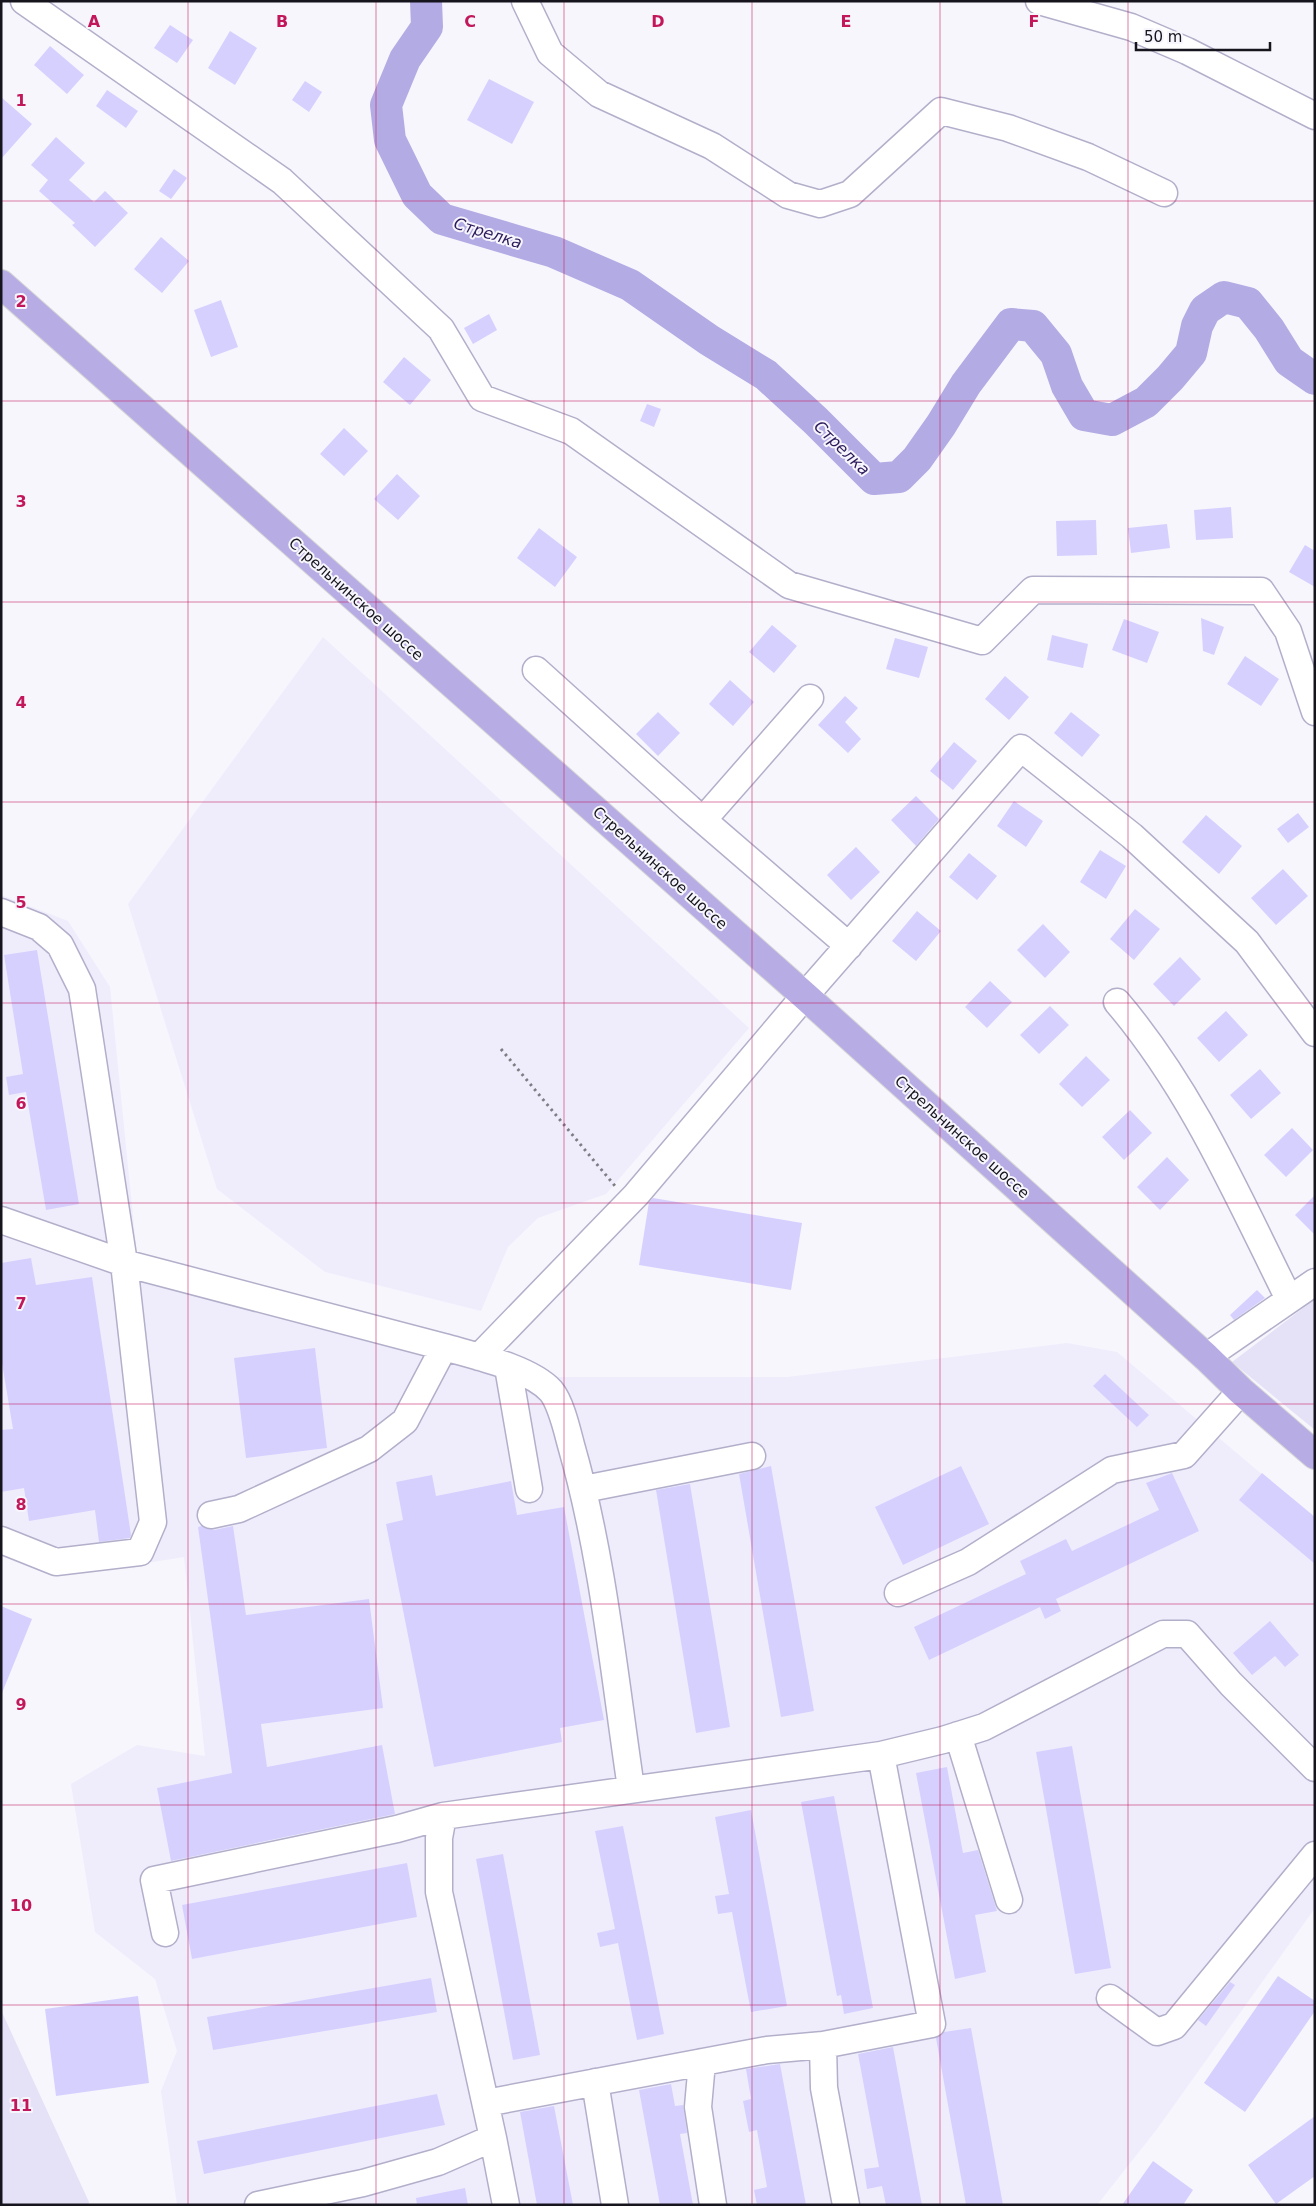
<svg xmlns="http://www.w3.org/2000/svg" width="1316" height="2206" viewBox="0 0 1316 2206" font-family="'DejaVu Sans',sans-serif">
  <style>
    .built { fill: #efedfc }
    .green { fill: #e5e2f7 }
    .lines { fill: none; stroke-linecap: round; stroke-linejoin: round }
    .river { stroke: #b3abe4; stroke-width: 32 }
    .building { fill: #d6d0ff }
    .minor-casing { stroke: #b2afca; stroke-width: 29 }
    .major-casing { stroke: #d5d5d6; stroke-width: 30 }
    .path { stroke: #7e7d84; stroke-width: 3; stroke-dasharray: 2.5 4; stroke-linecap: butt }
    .minor { stroke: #fff; stroke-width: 26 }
    .major { stroke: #b8ace5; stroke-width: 28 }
    .grid { fill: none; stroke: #c2185b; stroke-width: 1; stroke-opacity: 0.55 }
    .labels { text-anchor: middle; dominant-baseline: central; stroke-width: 4; stroke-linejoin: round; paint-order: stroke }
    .street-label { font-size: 15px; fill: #16151e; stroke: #f7f6fc }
    .water-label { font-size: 16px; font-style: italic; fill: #2d1a5b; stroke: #f7f6fc }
    .grid-label { font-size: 16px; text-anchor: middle; font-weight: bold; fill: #c2185b; stroke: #f7f6fc; stroke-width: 4; stroke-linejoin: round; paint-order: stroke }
  </style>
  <rect width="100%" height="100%" fill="#f7f6fc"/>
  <path class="built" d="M323 637 749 1028 606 1194 538 1218 508 1247 481 1311 325 1272 217 1189 128 904Z
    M1 895 68 921 110 987 137 1256 559 1377H787L1067 1343 1117 1352 1315 1519V1754L1204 1634 1156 1619 1315 1781V1908L1157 2129 1097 2205H177L161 2091 177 2051 155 1979 95 1932 71 1784 137 1745 205 1756 184 1557 103 1570 1 1556Z"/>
  <path class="green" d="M1315 1299V1430L1232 1362Z
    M1 2010 89 2202 88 2205H1Z"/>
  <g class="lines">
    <path class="river" d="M426 1 427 27 405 59 386 105 390 140 417 195 442 219 554 252 630 285 709 340 766 375 816 421 874 479 899 477 917 459 941 425 966 384 1011 324 1033 326 1056 354 1067 386 1084 415 1112 420 1146 402 1170 378 1191 353 1197 326 1205 310 1224 297 1248 303 1269 329 1289 361 1315 379"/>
  </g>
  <path class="building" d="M170 25 193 40 177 63 154 48Z
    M230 31 257 48 235 85 208 68Z
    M50 46 84 75 67 94 34 65Z
    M489 79 534 102 512 144 467 120Z
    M305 81 322 92 309 112 292 100Z
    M107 90 138 111 126 128 96 106Z
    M1 97 32 124 1 159Z
    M56 137 85 163 69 180 94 202 105 191 128 213 95 247 72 225 75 223 39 191 48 180 31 165Z
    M174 169 187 178 171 199 159 191Z
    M161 237 189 261 162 293 134 269Z
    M221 300 238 347 211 357 194 310Z
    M489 314 497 330 473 344 464 328Z
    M404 357 431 380 410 405 383 382Z
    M647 404 661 409 654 427 640 421Z
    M344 428 368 451 344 476 320 454Z
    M397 474 420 496 398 520 374 499Z
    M1231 507 1233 538 1196 540 1194 510Z
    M1096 520 1097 555 1057 556 1056 521Z
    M1167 524 1170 548 1131 553 1128 528Z
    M539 528 577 557 555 587 517 558Z
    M1305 545 1315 551V587L1289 572Z
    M1201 618 1224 627 1214 655 1203 651Z
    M1124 619 1159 632 1147 663 1112 650Z
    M772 625 797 646 774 673 749 652Z
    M1052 635 1088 644 1083 668 1047 660Z
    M895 638 928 647 919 678 886 669Z
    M1245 656 1279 679 1261 706 1227 684Z
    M1005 676 1029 697 1009 720 985 699Z
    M730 680 754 702 733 726 709 704Z
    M845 696 858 708 845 722 861 739 848 753 818 725Z
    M658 712 680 733 658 756 636 734Z
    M1071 712 1100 735 1082 757 1054 733Z
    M954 742 977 761 953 790 930 771Z
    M916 796 939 819 916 846 891 820Z
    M1014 801 1043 821 1026 847 997 826Z
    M1298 813 1309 827 1288 843 1277 829Z
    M1206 815 1242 846 1219 874 1182 842Z
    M856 847 880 872 851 900 827 875Z
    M1100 850 1126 866 1106 899 1080 882Z
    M969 853 997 876 977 900 949 877Z
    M1283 869 1308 896 1276 925 1251 898Z
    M1135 909 1160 929 1134 960 1110 939Z
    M917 911 941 931 916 961 892 941Z
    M1043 924 1070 952 1045 978 1017 950Z
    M37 950 79 1204 46 1210 26 1092 9 1095 6 1077 23 1074 4 955Z
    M1180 957 1201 979 1174 1006 1153 984Z
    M990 981 1012 1002 987 1028 965 1007Z
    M1050 1006 1069 1025 1039 1054 1020 1035Z
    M1226 1011 1248 1035 1219 1062 1197 1038Z
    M1086 1056 1110 1080 1082 1107 1059 1084Z
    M1260 1069 1281 1093 1251 1119 1230 1095Z
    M1130 1110 1152 1133 1124 1160 1102 1137Z
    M1292 1128 1313 1150 1286 1177 1264 1155Z
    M1167 1157 1189 1180 1160 1210 1137 1187Z
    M1315 1195V1235L1295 1215Z
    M653 1198 802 1223 791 1290 639 1265 649 1202Z
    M31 1258 36 1285 92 1277 131 1535 130 1538 99 1542 95 1510 29 1521 24 1488 1 1492V1430L13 1429 1 1357V1263Z
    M1257 1290 1265 1298 1234 1320 1230 1315Z
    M315 1348 327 1448 246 1458 234 1358Z
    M1105 1374 1149 1415 1137 1427 1093 1386Z
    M771 1466 814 1711 781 1717 739 1474Z
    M961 1466 989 1524 903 1565 875 1507Z
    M1172 1473 1199 1531 1056 1599 1061 1611 1045 1619 1040 1607 929 1660 914 1627 1026 1574 1020 1561 1066 1539 1072 1551 1159 1510 1146 1483Z
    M1262 1473 1315 1517V1564L1239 1500Z
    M432 1475 436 1496 511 1481 517 1515 564 1507 604 1720 560 1728 562 1742 434 1767 386 1524 403 1520 396 1482Z
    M690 1484 730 1727 696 1733 656 1490Z
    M202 1526 214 1530 233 1526 246 1615 369 1599 383 1708 261 1724 267 1767 382 1745 395 1814 171 1861 157 1788 232 1773 198 1527Z
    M1 1606 32 1619 2 1693H1Z
    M1270 1621 1299 1655 1285 1667 1275 1656 1252 1675 1233 1653Z
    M1072 1746 1111 1968 1075 1974 1036 1752Z
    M947 1767 963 1853 978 1850 997 1911 975 1915 986 1972 955 1979 916 1773Z
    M834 1796 873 2008 844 2014 841 1995 837 1996 801 1802Z
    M751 1810 787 2006 751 2012 732 1912 718 1914 715 1896 729 1894 715 1817Z
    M623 1826 664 2034 637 2040 618 1943 600 1947 597 1933 615 1929 595 1831Z
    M503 1854 540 2055 513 2060 476 1859Z
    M407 1863 417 1917 192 1959 182 1905Z
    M1278 1976 1315 2001V2011L1245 2112 1204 2083Z
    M431 1978 437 2012 213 2050 207 2017Z
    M1230 1982 1235 1985 1206 2026 1198 2020Z
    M138 1996 149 2083 56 2096 45 2009Z
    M971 2028 1003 2205H966L936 2038 944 2032Z
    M893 2047 922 2205H886L882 2186 867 2189 864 2169 879 2167 858 2054Z
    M780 2064 806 2205H757L754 2190 767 2187 757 2130 749 2132 743 2101 751 2099 746 2069Z
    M671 2084 675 2106 683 2105 687 2133 680 2134 693 2205H660L639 2090Z
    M437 2094 445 2125 204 2174 197 2141Z
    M554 2106 573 2205H537L520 2112Z
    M1315 2116V2176L1276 2204 1248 2165Z
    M1153 2161 1193 2190 1183 2205H1122Z
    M465 2188 468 2205H417L416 2198Z"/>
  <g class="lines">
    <g class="minor-casing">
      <path id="minor" d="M24 1 282 181 441 329 482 398 571 431 789 585 982 641 1033 590 1261 591 1288 631 1315 712
        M525 1 550 53 599 94 712 146 788 195 820 204 850 194 941 111 1008 128 1088 157 1164 193
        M1039 1 1131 27 1187 51 1315 116
        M536 670 689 808 849 946
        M703 820 810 698
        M1 912 39 927 60 945 82 989 124 1263 153 1522 140 1552 56 1562 1 1540
        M1117 1002C1192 1090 1238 1197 1289 1299
        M1 1220 124 1263 444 1347C475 1356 530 1368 551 1391 561 1403 567 1430 571 1445 603 1556 614 1674 631 1788
        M479 1357 636 1195 809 991 1021 748 1132 836 1247 942 1315 1033
        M1206 1357 1315 1282
        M508 1367 529 1489
        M584 1489 752 1456
        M211 1515 239 1509 369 1449 405 1421 444 1347
        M898 1593 968 1562 1112 1470 1184 1455 1241 1391
        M958 1735 1009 1900
        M165 1933 154 1880 397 1829 443 1816
        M1110 1998 1157 2032 1174 2026 1315 1855
        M823 2045 824 2088 846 2205
        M702 2062 698 2107 713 2205
        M595 2082 615 2205
        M486 2103 767 2050 823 2045 932 2024 881 1755
        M493 2138 506 2205
        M258 2205 363 2183 438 2162 493 2138 439 1892V1838L443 1816 881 1755 943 1740 984 1727 1163 1634H1187L1231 1684 1315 1768"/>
    </g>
    <g class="major-casing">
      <path id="major" d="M1 284 805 996 1206 1357 1241 1391 1315 1455"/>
    </g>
    <path class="path" d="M501 1049 615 1186"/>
    <use href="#minor" class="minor"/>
    <use href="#major" class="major"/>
  </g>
  <path class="grid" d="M188 1V2205M376 1V2205M564 1V2205M752 1V2205M940 1V2205M1128 1V2205M1 201H1315M1 401H1315M1 602H1315M1 802H1315M1 1003H1315M1 1203H1315M1 1404H1315M1 1604H1315M1 1805H1315M1 2005H1315"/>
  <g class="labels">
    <g class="street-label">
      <text transform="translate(356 599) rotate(42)">Стрельнинское шоссе</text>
      <text transform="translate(660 868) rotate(42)">Стрельнинское шоссе</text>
      <text transform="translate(962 1137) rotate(42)">Стрельнинское шоссе</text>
    </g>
    <g class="water-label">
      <text transform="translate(488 233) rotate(17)">Стрелка</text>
      <text transform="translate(842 448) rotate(44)">Стрелка</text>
    </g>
  </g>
  <g class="grid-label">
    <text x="94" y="27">A</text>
    <text x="282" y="27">B</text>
    <text x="470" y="27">C</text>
    <text x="658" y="27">D</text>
    <text x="846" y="27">E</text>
    <text x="1034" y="27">F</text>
    <text x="21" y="106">1</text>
    <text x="21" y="307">2</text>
    <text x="21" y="507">3</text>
    <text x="21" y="708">4</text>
    <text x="21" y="908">5</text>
    <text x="21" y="1109">6</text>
    <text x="21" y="1309">7</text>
    <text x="21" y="1510">8</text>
    <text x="21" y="1710">9</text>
    <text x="21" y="1911">10</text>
    <text x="21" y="2111">11</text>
  </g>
  <rect width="1316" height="2206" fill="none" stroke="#16151e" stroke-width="5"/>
  <path d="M1136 42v8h134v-8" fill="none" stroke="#16151e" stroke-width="2.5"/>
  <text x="1144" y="42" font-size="15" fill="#16151e" stroke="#f7f6fc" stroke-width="4" paint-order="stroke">50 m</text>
</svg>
